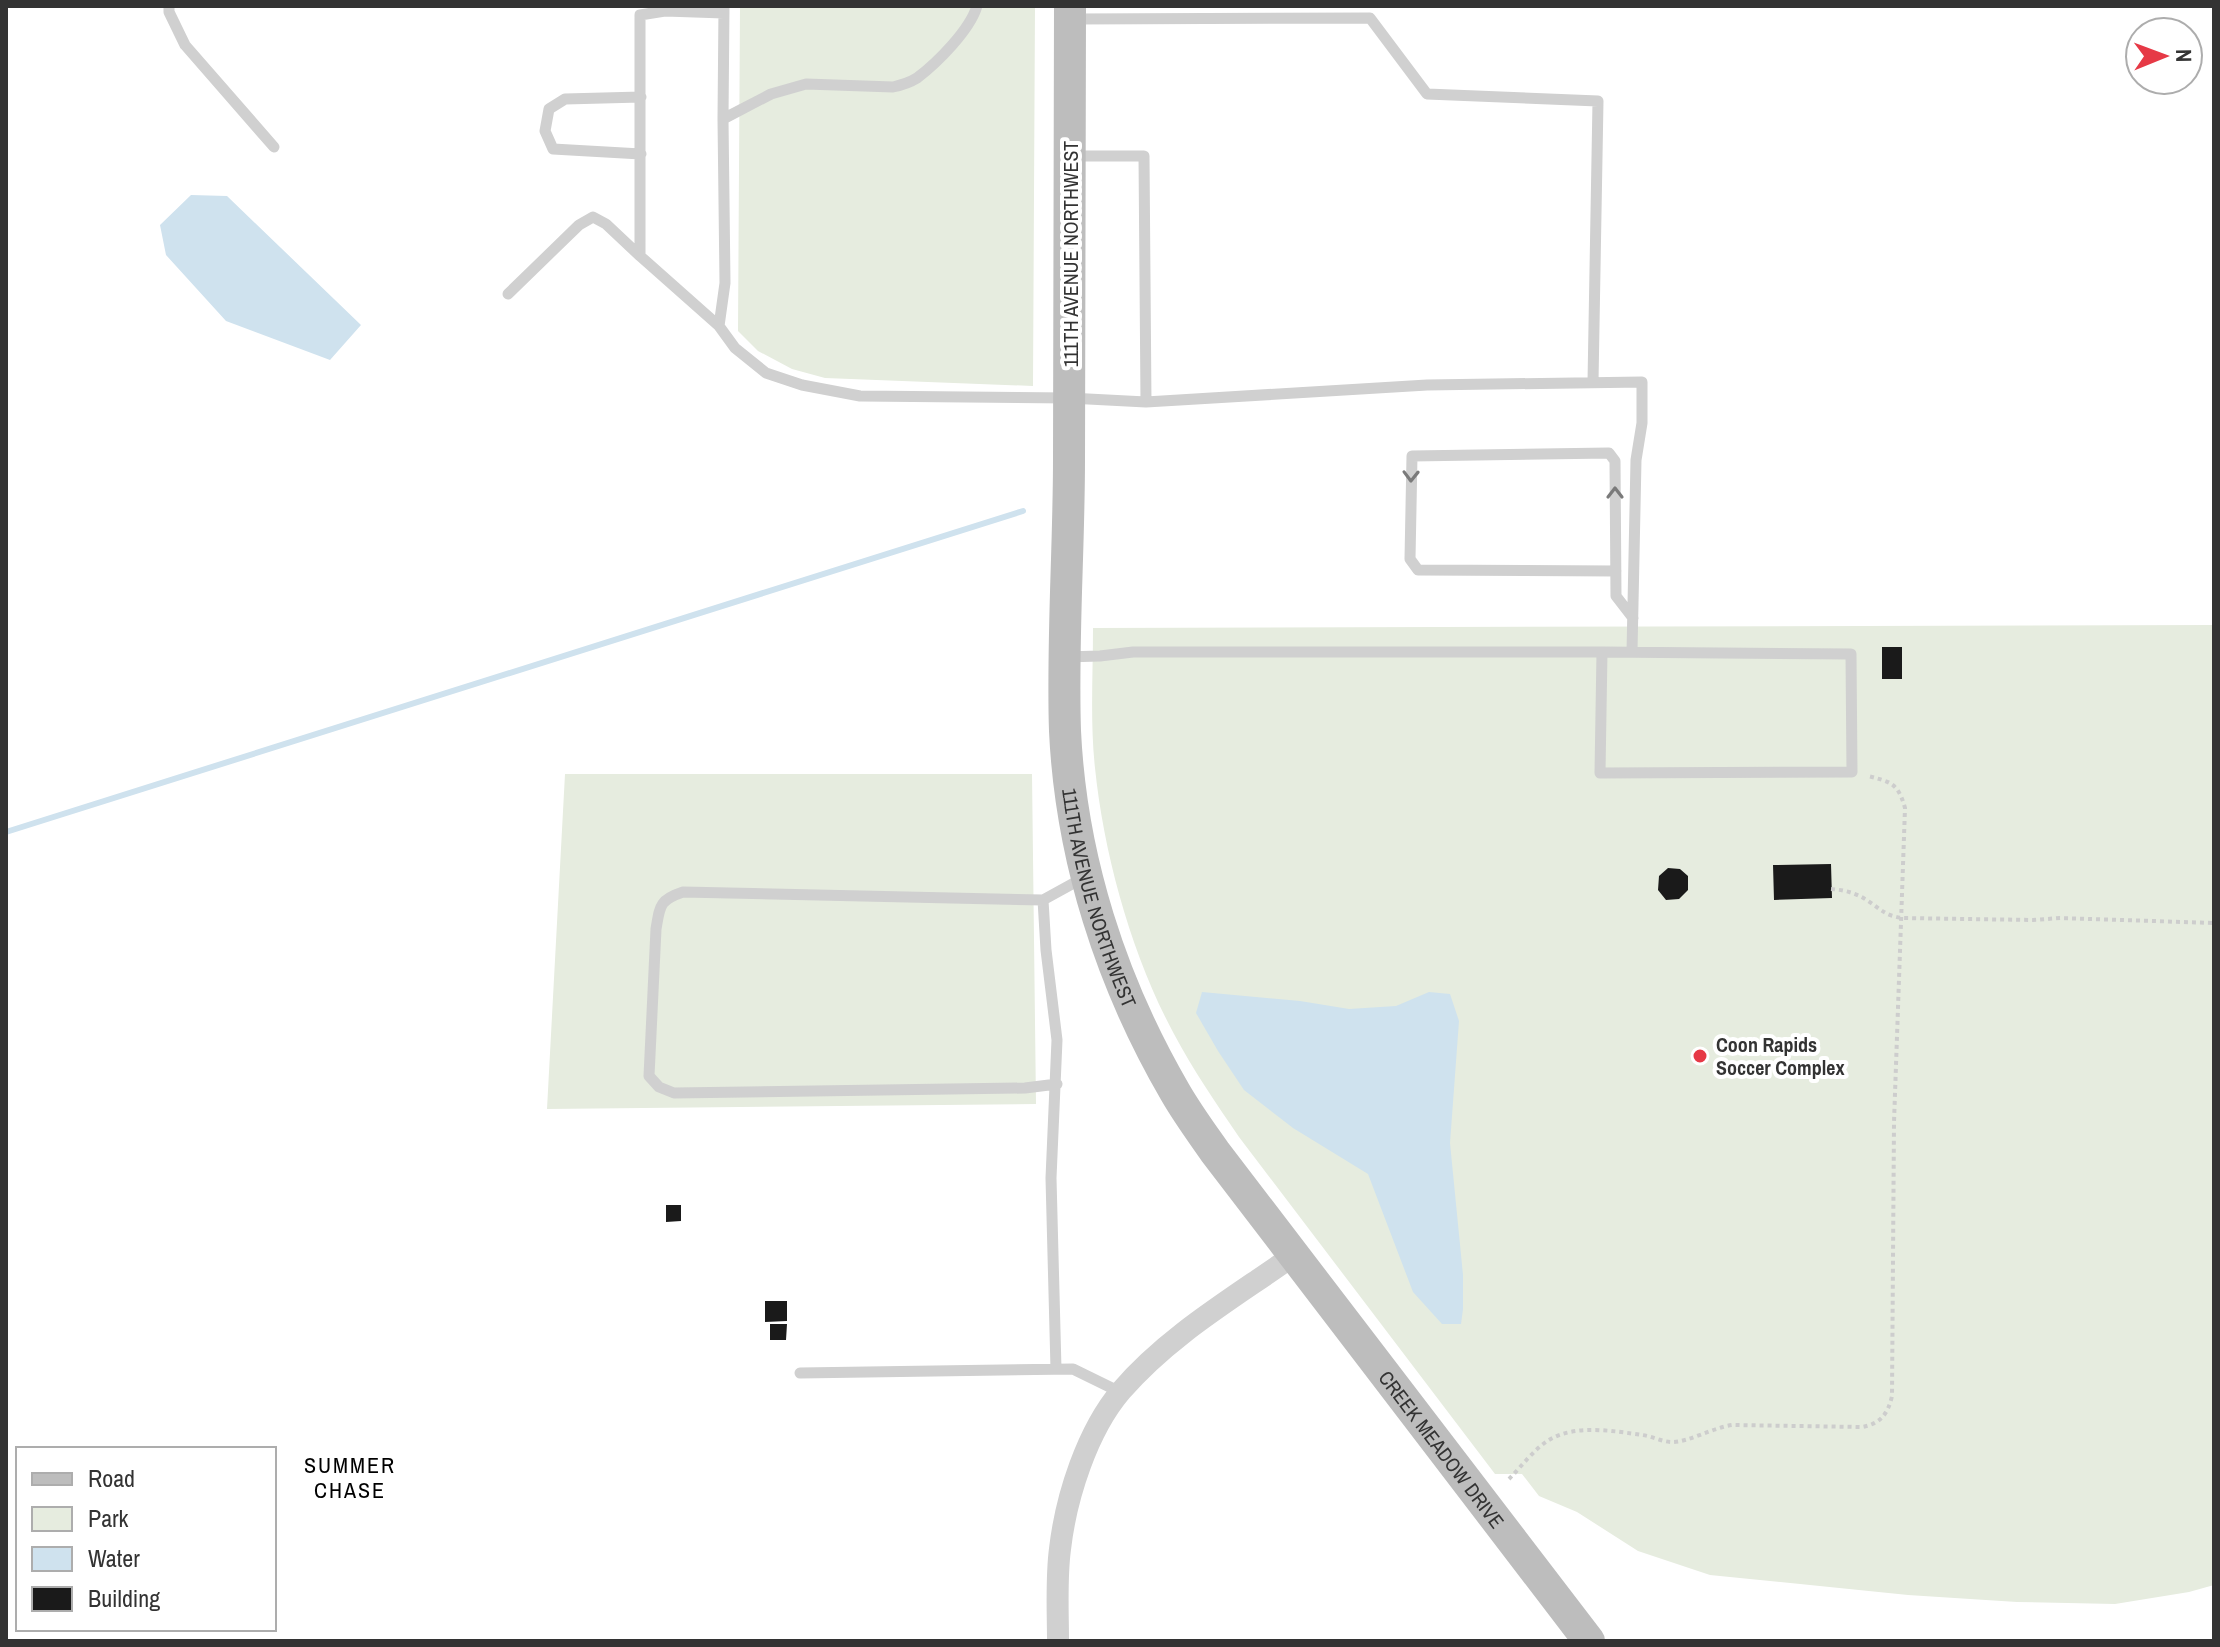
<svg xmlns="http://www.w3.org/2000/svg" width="2220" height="1647" viewBox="0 0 2220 1647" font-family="'Archivo Narrow',sans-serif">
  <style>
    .green { fill: #e6ecdf }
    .water { fill: #cfe2ee }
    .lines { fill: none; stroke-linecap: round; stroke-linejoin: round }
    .stream { stroke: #cfe2ee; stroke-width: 6 }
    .building { fill: #1a1a1a }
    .path { stroke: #cdcdcd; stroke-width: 4; stroke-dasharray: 4 4; stroke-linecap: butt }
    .lane { stroke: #d0d0d0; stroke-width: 11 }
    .street { stroke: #d0d0d0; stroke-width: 22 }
    .secondary { stroke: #bdbdbd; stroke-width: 32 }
    .oneway { stroke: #7a7a7a }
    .poi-dot { fill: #e63946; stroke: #fff; stroke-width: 3 }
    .labels { text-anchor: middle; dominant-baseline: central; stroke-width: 8; stroke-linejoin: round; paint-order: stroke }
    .street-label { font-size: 20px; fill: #333; stroke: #fff }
    .poi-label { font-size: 20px; font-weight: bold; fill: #333; stroke: #fff; text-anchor: start }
    .neighbourhood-label { font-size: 22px; letter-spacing: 2px; fill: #000; stroke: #fff }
  </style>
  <rect width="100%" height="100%" fill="#fff"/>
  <path class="green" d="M740 6H1035L1033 386 825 378 792 369 758 351 738 331Z
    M2214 625V1585L2189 1592 2115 1604 2017 1602 1908 1595 1710 1575 1638 1551 1577 1512 1539 1496 1522 1474H1495L1239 1137C1216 1103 1193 1070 1174 1034 1132 956 1104 856 1095 768 1090 722 1093 675 1093 628Z
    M565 774H1032L1036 1104 547 1109Z"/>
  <path class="water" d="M191 195 227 196 361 325 330 360 226 321 166 255 160 225Z
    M1202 992 1300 1001 1349 1009 1396 1006 1429 992 1450 994 1459 1021 1450 1143 1463 1275V1309L1461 1324H1442L1413 1292 1368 1174 1293 1128 1244 1090 1218 1051 1196 1013Z"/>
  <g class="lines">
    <path class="stream" d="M6 832 1023 511"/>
  </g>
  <path class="building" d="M1882 647H1902V679H1882Z
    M1831 864 1832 898 1774 900 1773 865Z
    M1668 868 1680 869 1688 876V890L1679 899 1666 900 1658 890 1659 876Z
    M666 1205H681V1221L666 1222Z
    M765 1301H787V1321L765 1322Z
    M770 1324H787L786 1340H770Z"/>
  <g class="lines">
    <path class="path" d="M1831 889C1844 890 1857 893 1868 901 1882 910 1884 915 1902 918L2033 920 2060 918 2214 923
      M1509 1479C1521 1467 1534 1449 1549 1440 1575 1424 1614 1431 1642 1435 1652 1436 1662 1442 1672 1442 1689 1442 1712 1428 1732 1425L1862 1427C1880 1424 1888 1414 1892 1396L1894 1122 1905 808C1898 783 1891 782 1868 776"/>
    <path class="lane" d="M169 6V12L185 45 274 147
      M724 6 723 119 725 283 719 326 735 348 766 373 802 385 860 396 1069 398 1146 402 1427 385 1642 382V423L1636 460 1632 652
      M1075 19 1370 18 1427 94 1598 101 1593 382
      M641 97 565 99 549 109 545 131 553 149 641 154
      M723 119 771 94 806 84 893 87C902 85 909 83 917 78 937 63 970 30 977 6
      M1074 156H1144L1146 402
      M508 294 579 225 593 217 606 224 640 256
      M719 326 640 256V15L665 11 724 13
      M1616 571 1418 570 1410 559 1412 456 1609 453 1615 461 1616 596 1633 618
      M1602 652 1851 654 1852 772 1600 773Z
      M1065 657 1100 656 1133 652H1602
      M1043 900 683 892C659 900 660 906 656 929L649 1076 659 1087 674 1093 1025 1088 1057 1084
      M1056 1369 1051 1178 1057 1040 1046 950 1043 900 1083 878
      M800 1373 1073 1369 1120 1392"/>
    <path class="street" d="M1058 1641C1058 1611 1056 1579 1060 1549 1066 1497 1087 1431 1121 1391 1169 1335 1235 1297 1294 1255"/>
    <path class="secondary" id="s1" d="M1070 6C1069 157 1070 308 1069 459 1069 550 1062 641 1065 731 1071 858 1111 982 1175 1092 1187 1113 1201 1132 1215 1152L1589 1641"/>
  </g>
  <defs><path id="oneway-chevron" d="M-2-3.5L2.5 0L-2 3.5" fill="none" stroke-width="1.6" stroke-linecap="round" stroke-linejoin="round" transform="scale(2)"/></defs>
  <g class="oneway">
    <use href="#oneway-chevron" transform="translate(1411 476) rotate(91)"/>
    <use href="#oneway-chevron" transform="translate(1615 493) rotate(-90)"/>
  </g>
  <circle class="poi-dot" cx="1700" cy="1056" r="8"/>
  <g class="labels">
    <g class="street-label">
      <text transform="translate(1070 254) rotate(-90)">111TH AVENUE NORTHWEST</text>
      <text stroke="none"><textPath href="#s1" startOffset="896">111TH AVENUE NORTHWEST</textPath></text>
      <text stroke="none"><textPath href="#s1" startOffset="1552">CREEK MEADOW DRIVE</textPath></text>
    </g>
    <g class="poi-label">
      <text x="1716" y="1044">Coon Rapids<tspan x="1716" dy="23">Soccer Complex</tspan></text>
    </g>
    <g class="neighbourhood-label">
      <text x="350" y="1465">SUMMER<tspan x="350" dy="25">CHASE</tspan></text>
    </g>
  </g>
  <rect width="2220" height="1647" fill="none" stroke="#333333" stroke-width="16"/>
  <rect x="16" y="1447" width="260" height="184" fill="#ffffff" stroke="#adadad" stroke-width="2"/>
  <rect x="32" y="1473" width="40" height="12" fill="#bdbdbd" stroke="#adadad" stroke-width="2"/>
  <text x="88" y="1487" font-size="24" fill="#333333">Road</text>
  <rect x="32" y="1507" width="40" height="24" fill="#e6ecdf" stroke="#adadad" stroke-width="2"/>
  <text x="88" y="1527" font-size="24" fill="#333333">Park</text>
  <rect x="32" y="1547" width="40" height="24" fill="#cfe2ee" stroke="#adadad" stroke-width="2"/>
  <text x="88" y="1567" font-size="24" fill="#333333">Water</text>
  <rect x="32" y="1587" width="40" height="24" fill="#1a1a1a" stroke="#adadad" stroke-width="2"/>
  <text x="88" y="1607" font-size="24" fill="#333333">Building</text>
  <g transform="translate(2164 56) rotate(89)"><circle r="38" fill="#ffffff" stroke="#adadad" stroke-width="2"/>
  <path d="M0-6L14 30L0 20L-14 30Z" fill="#e63946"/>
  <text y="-12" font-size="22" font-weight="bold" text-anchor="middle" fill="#333333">N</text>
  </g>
</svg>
